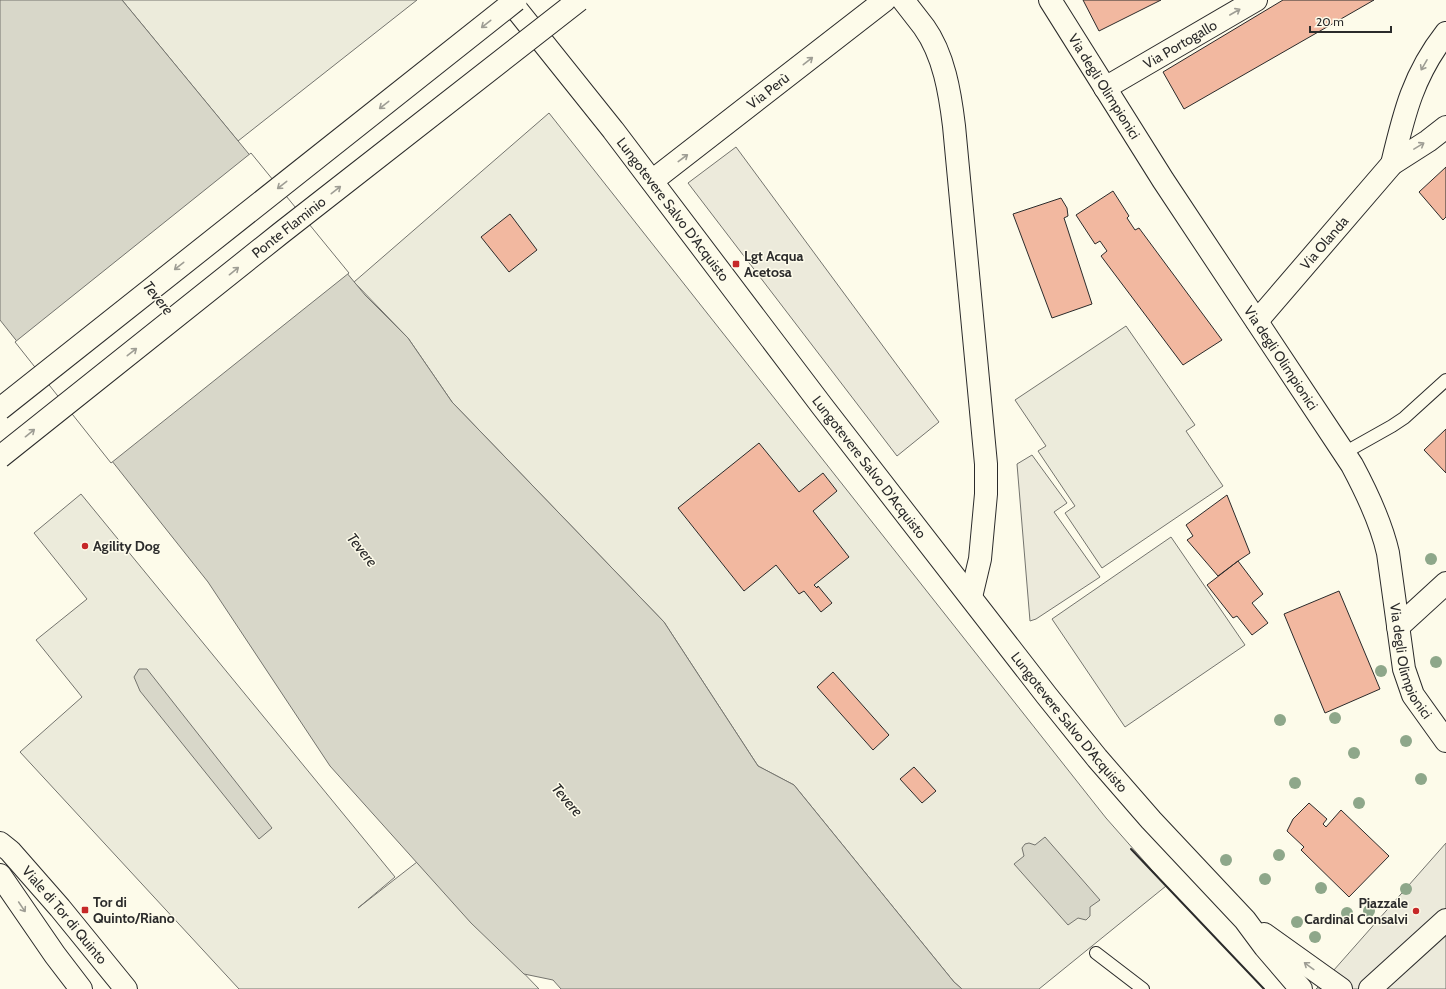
<svg xmlns="http://www.w3.org/2000/svg" width="1446" height="989" viewBox="0 0 1446 989" font-family="Cabin,sans-serif">
  <style>
    .green { fill: #ecebdb; stroke: #74746e }
    .parking { fill: #eceadb; stroke: #74746e }
    .water { fill: #d8d7c9; stroke: #74746e }
    .pier { fill: #fdfbea; stroke: #74746e }
    .building { fill: #f2b8a0; stroke: #2b2b2b }
    .lines { fill: none; stroke-linecap: round; stroke-linejoin: round }
    .lane-casing { stroke: #2b2b2b; stroke-width: 14 }
    .street-casing { stroke: #2b2b2b; stroke-width: 24 }
    .secondary-casing { stroke: #2b2b2b; stroke-width: 24 }
    .primary-casing { stroke: #2b2b2b; stroke-width: 24 }
    .lane { stroke: #fdfbea; stroke-width: 12 }
    .street { stroke: #fdfbea; stroke-width: 22 }
    .secondary { stroke: #fdfbea; stroke-width: 22 }
    .primary { stroke: #fdfbea; stroke-width: 22 }
    .primary-bridge-casing { stroke: #2b2b2b; stroke-width: 24; stroke-linecap: butt }
    .primary-bridge { stroke: #fdfbea; stroke-width: 22 }
    .wall { stroke: #2b2b2b; stroke-width: 2 }
    .tree { fill: #8ea78a }
    .oneway { stroke: #9e9d94 }
    .poi-dot { fill: #c62828; stroke: #fdfbea; stroke-width: 1.5 }
    .labels { text-anchor: middle; dominant-baseline: central; stroke-width: 3; stroke-linejoin: round; paint-order: stroke }
    .street-label { font-size: 14px; fill: #2b2b2b; stroke: #fdfbea }
    .poi-label { font-size: 14px; font-weight: bold; fill: #2b2b2b; stroke: #fdfbea; text-anchor: start }
    .water-label { font-size: 15px; font-style: italic; fill: #2b2b2b; stroke: #fdfbea }
  </style>
  <rect width="100%" height="100%" fill="#fdfbea"/>
  <path class="green" d="M122 0H417L238 141Z
    M549 113 1106 818 1166 886 1039 989H962L954 982 794 785 758 766 664 622 452 402 408 338 354 282Z
    M1126 326 1195 425 1186 431 1223 486 1102 568 1065 513 1075 506 1038 451 1046 446 1015 400Z
    M81 494 395 877 358 908 417 862 539 989H239L20 752 82 697 36 640 87 599 34 533Z
    M1171 537 1245 645 1125 727 1052 619Z"/>
  <path class="parking" d="M736 147 939 422 897 456 688 183Z
    M1032 455 1067 503 1054 512 1100 577 1036 619 1030 621 1017 464Z
    M1446 843V989H1316L1326 979Z"/>
  <path class="water" d="M0 0H122L365 295 408 338 452 402 664 622 758 766 794 785 954 982 962 989H561L553 980 524 974 471 923 330 766 208 582 0 320Z
    M139 669H147L272 828 259 839 140 691 134 677Z
    M1045 837 1100 900 1090 907V916L1086 920 1078 918 1068 925 1014 864 1024 856 1022 848 1025 844 1029 843 1035 845Z"/>
  <path class="pier" d="M251 153 349 273 111 463 15 342Z"/>
  <path class="building" d="M1083 0H1161L1099 31Z
    M1283 0H1374L1184 109 1163 72Z
    M1446 167V217L1443 220 1419 192Z
    M1113 191 1129 216 1127 218 1135 230 1139 228 1222 340 1183 365 1101 256 1107 251 1100 241 1095 244 1076 215Z
    M1061 198 1067 208 1068 216 1064 218 1092 304 1052 318 1013 214Z
    M510 214 537 250 509 272 481 237Z
    M1446 429V473L1424 450Z
    M759 443 799 492 823 473 837 491 813 511 849 557 814 585 817 588 818 586 832 603 821 612 804 591 799 594 776 565 744 591 678 508Z
    M1227 495 1250 553 1238 561 1218 576 1187 540 1193 536 1186 525Z
    M1238 561 1263 594 1252 603 1268 623 1252 635 1237 616 1233 618 1207 585Z
    M1339 591 1380 689 1325 713 1284 614Z
    M833 672 889 735 873 750 817 687Z
    M914 767 936 791 922 803 900 779Z
    M1309 803 1327 819 1323 824 1326 827 1341 810 1389 856 1349 897 1301 850 1304 847 1287 831 1293 819Z"/>
  <g class="lines">
    <g class="lane-casing">
      <path id="lane" d="M1344 453 1392 426 1404 418 1446 380
        M1096 953 1143 989"/>
    </g>
    <g class="street-casing">
      <g id="street">
        <path id="s1" d="M1050 0 1163 180 1352 465C1367 493 1381 522 1388 553L1404 669 1413 695 1446 741"/>
        <path id="s2" d="M1105 88 1256 0"/>
        <path d="M1392 164C1404 114 1413 75 1446 33"/>
        <path id="s3" d="M652 181 885 0"/>
        <path id="s4" d="M1257 321 1392 164 1428 141 1446 127"/>
        <path d="M1398 627 1446 583"/>
        <path d="M1370 989 1446 920"/>
      </g>
    </g>
    <g class="secondary-casing">
      <g id="secondary">
        <path id="s5" d="M509 0 613 130 822 406 1047 696 1097 758 1151 820 1245 920 1265 947 1301 989"/>
        <path d="M1264 934 1341 989"/>
      </g>
    </g>
    <g class="primary-casing">
      <g id="primary">
        <path d="M903 0C910 9 917 18 924 27 944 55 950 93 954 126L986 464V494L980 559 971 597"/>
        <path id="s6" d="M0 843 10 851 60 908 126 989"/>
        <path d="M0 875 55 955 81 989"/>
      </g>
    </g>
    <use href="#lane" class="lane"/>
    <use href="#street" class="street"/>
    <use href="#secondary" class="secondary"/>
    <use href="#primary" class="primary"/>
    <g class="primary-bridge-casing">
      <g id="primary-bridge">
        <path d="M0 409 516 0"/>
        <path id="s7" d="M0 457 281 233 579 0"/>
      </g>
    </g>
    <use href="#primary-bridge" class="primary-bridge"/>
    <path class="wall" d="M1131 849 1264 989"/>
  </g>
  <g class="tree">
    <circle cx="1431" cy="559" r="6"/>
    <circle cx="1436" cy="662" r="6"/>
    <circle cx="1381" cy="671" r="6"/>
    <circle cx="1335" cy="718" r="6"/>
    <circle cx="1280" cy="720" r="6"/>
    <circle cx="1406" cy="741" r="6"/>
    <circle cx="1354" cy="753" r="6"/>
    <circle cx="1421" cy="779" r="6"/>
    <circle cx="1295" cy="783" r="6"/>
    <circle cx="1359" cy="803" r="6"/>
    <circle cx="1279" cy="855" r="6"/>
    <circle cx="1226" cy="860" r="6"/>
    <circle cx="1265" cy="879" r="6"/>
    <circle cx="1321" cy="888" r="6"/>
    <circle cx="1406" cy="889" r="6"/>
    <circle cx="1369" cy="911" r="6"/>
    <circle cx="1347" cy="913" r="6"/>
    <circle cx="1297" cy="922" r="6"/>
    <circle cx="1315" cy="937" r="6"/>
  </g>
  <defs><path id="oneway-shaft" d="M-6 0H5M1.5-3L5.5 0L1.5 3" fill="none" stroke-width="1.6" stroke-linecap="round" stroke-linejoin="round"/></defs>
  <g class="oneway">
    <use href="#oneway-shaft" transform="translate(1235 12) rotate(-30)"/>
    <use href="#oneway-shaft" transform="translate(486 24) rotate(142)"/>
    <use href="#oneway-shaft" transform="translate(808 61) rotate(-38)"/>
    <use href="#oneway-shaft" transform="translate(1424 65) rotate(120)"/>
    <use href="#oneway-shaft" transform="translate(384 105) rotate(142)"/>
    <use href="#oneway-shaft" transform="translate(1419 146) rotate(-31)"/>
    <use href="#oneway-shaft" transform="translate(683 158) rotate(-37)"/>
    <use href="#oneway-shaft" transform="translate(282 185) rotate(142)"/>
    <use href="#oneway-shaft" transform="translate(336 190) rotate(-38)"/>
    <use href="#oneway-shaft" transform="translate(179 266) rotate(142)"/>
    <use href="#oneway-shaft" transform="translate(234 271) rotate(-39)"/>
    <use href="#oneway-shaft" transform="translate(132 352) rotate(-38)"/>
    <use href="#oneway-shaft" transform="translate(30 433) rotate(-39)"/>
    <use href="#oneway-shaft" transform="translate(22 907) rotate(56)"/>
    <use href="#oneway-shaft" transform="translate(1309 966) rotate(-144)"/>
  </g>
  <g class="poi-dot">
    <rect x="732" y="260" width="8" height="8" rx="2"/>
    <circle cx="85" cy="546" r="4"/>
    <rect x="81" y="906" width="8" height="8" rx="2"/>
    <circle cx="1416" cy="911" r="4"/>
  </g>
  <g class="labels">
    <g class="street-label">
      <text stroke="none"><textPath href="#s2" startOffset="87">Via Portogallo</textPath></text>
      <text stroke="none"><textPath href="#s1" startOffset="102">Via degli Olimpionici</textPath></text>
      <text stroke="none"><textPath href="#s3" startOffset="147">Via Perù</textPath></text>
      <text stroke="none"><textPath href="#s5" startOffset="266">Lungotevere Salvo D'Acquisto</textPath></text>
      <text stroke="none"><textPath href="#s7" startOffset="369">Ponte Flaminio</textPath></text>
      <text stroke="none"><textPath href="#s4" startOffset="103">Via Olanda</textPath></text>
      <text stroke="none"><textPath href="#s1" startOffset="426">Via degli Olimpionici</textPath></text>
      <text stroke="none"><textPath href="#s5" startOffset="590">Lungotevere Salvo D'Acquisto</textPath></text>
      <text stroke="none"><textPath href="#s1" startOffset="761">Via degli Olimpionici</textPath></text>
      <text stroke="none"><textPath href="#s5" startOffset="914">Lungotevere Salvo D'Acquisto</textPath></text>
      <text stroke="none"><textPath href="#s6" startOffset="97">Viale di Tor di Quinto</textPath></text>
    </g>
    <g class="poi-label">
      <text x="744" y="256">Lgt Acqua<tspan x="744" dy="16">Acetosa</tspan></text>
      <text x="93" y="546">Agility Dog</text>
      <text x="93" y="902">Tor di<tspan x="93" dy="16">Quinto/Riano</tspan></text>
      <text x="1408" y="903" text-anchor="end">Piazzale<tspan x="1408" dy="16">Cardinal Consalvi</tspan></text>
    </g>
    <g class="water-label">
      <text transform="translate(158 298) rotate(51)">Tevere</text>
      <text transform="translate(362 550) rotate(51)">Tevere</text>
      <text transform="translate(567 800) rotate(49)">Tevere</text>
    </g>
  </g>
  <path d="M1310 26v6h81v-6" fill="none" stroke="#2b2b2b" stroke-width="2"/>
  <text x="1316" y="26" font-size="12" fill="#2b2b2b" stroke="#fdfbea" stroke-width="3" paint-order="stroke">20 m</text>
</svg>
